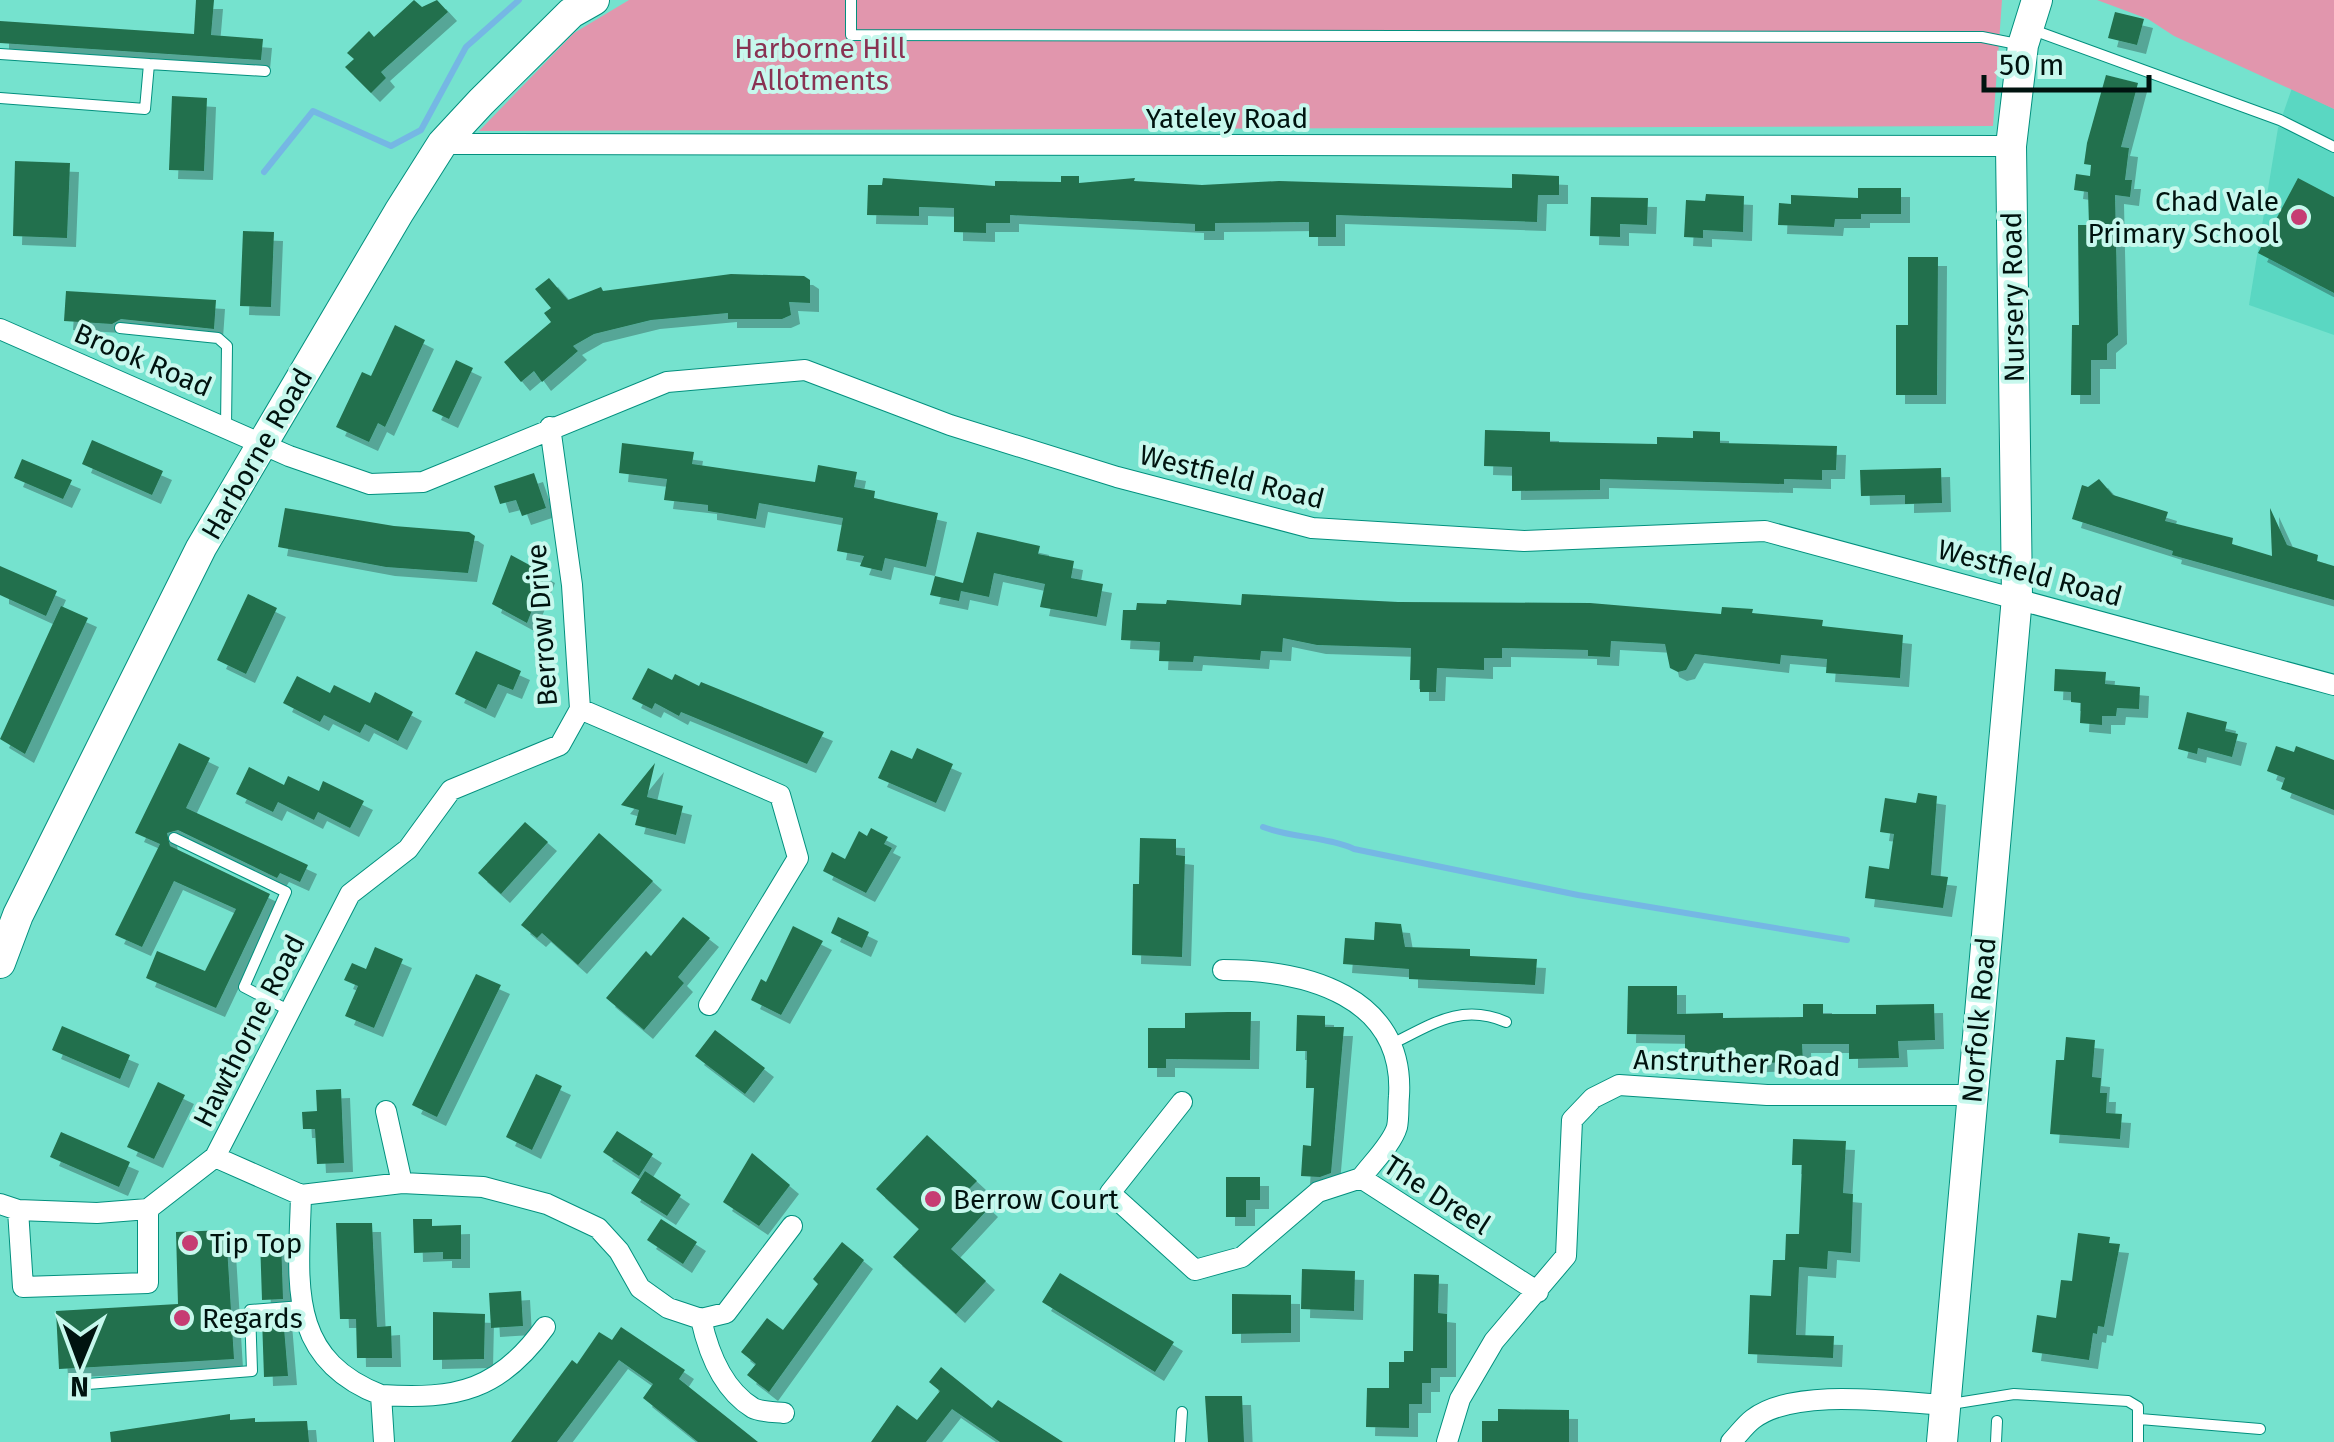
<svg xmlns="http://www.w3.org/2000/svg" width="2334" height="1442" viewBox="0 0 2334 1442" font-family="'Fira Sans',sans-serif">
  <style>
    .built { fill: #5ad7c2 }
    .green { fill: #e196ad }
    .lines { fill: none; stroke-linecap: round; stroke-linejoin: round }
    .stream { stroke: #75b7e4; stroke-width: 6 }
    .building { fill: #226f4d; filter: url(#shadow) }
    .lane-casing { stroke: #02907e; stroke-width: 12 }
    .street-casing { stroke: #02907e; stroke-width: 22 }
    .secondary-casing { stroke: #02907e; stroke-width: 32 }
    .lane { stroke: #fff; stroke-width: 10 }
    .street { stroke: #fff; stroke-width: 20 }
    .secondary { stroke: #fff; stroke-width: 30 }
    .poi-dot { fill: #c63c73; stroke: #c7f8ed; stroke-width: 4 }
    .labels { text-anchor: middle; dominant-baseline: central; stroke-width: 8; stroke-linejoin: round; paint-order: stroke }
    .park-label { font-size: 28px; fill: #893252; stroke: #c7f8ed }
    .street-label { font-size: 28px; fill: #00130f; stroke: #c7f8ed }
    .poi-label { font-size: 28px; fill: #00130f; stroke: #c7f8ed; text-anchor: start }
  </style>
  <defs>
    <filter id="shadow"><feDropShadow dx="9" dy="9" stdDeviation="0" flood-color="#0004"/></filter>
  </defs>
  <rect width="100%" height="100%" fill="#75e2ce"/>
  <path class="built" d="M2292 88 2334 109V335L2249 305 2278 128Z"/>
  <path class="green" d="M629 0H2002L1993 126 479 131 574 33Z
    M2097 0H2334V109L2174 36 2148 19Z"/>
  <g class="lines">
    <path class="stream" d="M264 172 313 111 391 146 421 130 466 47 519 0
      M1263 827C1293 838 1328 837 1354 849L1578 895 1847 940"/>
  </g>
  <path class="building" d="M196 0H214L211 35 263 39 261 60 0 43V21L194 34Z
    M414 0 422 7 437 0 448 12 381 72 386 78 371 93 345 67 354 59 347 53 369 31 374 37Z
    M2115 12 2144 19 2137 45 2108 38Z
    M2106 75 2138 83 2121 147 2129 148 2125 180H2132L2130 197 2115 195 2118 335 2107 344V360H2091V395H2071L2072 325H2079L2078 225H2089L2088 192 2074 190 2076 174 2090 176 2091 165 2084 164 2087 143Z
    M172 96 207 98 204 171 169 170Z
    M15 161 70 163 67 238 13 236Z
    M1512 174 1559 176V195H1538L1537 222 1336 215V237H1309V222L1215 223V231H1195V224L1010 215V223H986V233L954 232V208L919 207V216L867 215 868 185H882L883 178 995 186V181L1061 182V176H1079V183L1135 178 1134 181 1202 185 1279 181 1512 188Z
    M2298 178 2334 197V293L2258 253Z
    M1858 188H1901V214H1861V219H1835L1834 227 1778 225 1779 203 1791 204V195L1858 198Z
    M1706 194 1744 196 1743 232 1703 230V238L1684 237 1686 200 1705 201Z
    M1591 197 1648 198 1647 225 1620 224V237L1590 236Z
    M243 231 274 232 271 307 240 306Z
    M1908 257H1938L1937 395H1896V325H1908Z
    M731 274 804 276 810 280V303L789 302 791 315 782 319H728V313L651 320 594 334 573 346 578 351 542 382 534 371 521 382 504 362 551 322 544 313 551 308 535 289 549 278 568 300 601 287 603 291Z
    M66 291 216 300 214 329 121 319 112 324 64 321Z
    M395 325 425 340 385 427 378 423 369 442 336 427 362 372 371 376Z
    M456 360 473 368 449 419 432 411Z
    M1485 430 1550 432V442L1657 444V437L1693 438V431L1720 432V443L1837 446 1836 470H1822V480L1784 479V484L1600 479V490L1512 491V467L1484 466Z
    M92 440 163 471 152 495 82 464Z
    M622 443 694 452 692 464 815 482 818 465 857 472 854 487 875 491 874 498 938 513 926 567 885 558 882 571 860 566 864 556 837 551 843 518 759 503 756 519 708 511V505L664 500 667 479 619 473Z
    M22 459 72 480 63 499 14 478Z
    M1941 468 1942 503 1905 504V495L1861 496 1860 470Z
    M534 473 546 508 522 516 516 500 500 504 494 486Z
    M2099 479 2113 495 2168 512 2165 521 2233 538 2232 544 2272 556 2270 508 2287 545 2318 555 2317 561 2334 566V600L2172 555 2173 551 2072 519 2082 485 2088 487Z
    M285 508 394 526 469 532 475 536 468 573 386 567 278 547Z
    M977 532 1040 546 1038 554 1074 561 1071 578 1103 584 1097 617 1040 607 1045 584 994 573 989 597 961 591 959 601 930 595 935 576 963 583Z
    M511 555 546 574 527 623 492 604Z
    M0 566 57 591 46 616 0 595Z
    M248 594 277 608 246 674 217 660Z
    M1242 594 1398 602 1590 603 1721 614 1722 607 1753 609 1752 613 1823 620 1822 626 1903 635 1900 678 1826 673 1827 659 1781 655 1780 664 1695 654 1686 670 1678 672 1670 668 1665 644 1611 641 1610 657 1588 656V650L1502 648V658H1484V670L1437 668 1436 692H1420V680H1410L1411 648 1317 645 1283 638 1282 652 1261 651 1260 660 1194 656 1193 662 1159 661 1160 642 1121 640 1123 610H1136L1137 603 1166 604 1167 600 1241 605Z
    M61 606 88 618 25 754 0 739Z
    M476 651 521 671 513 690 498 684 486 709 455 694Z
    M648 668 672 680 675 674 699 686 701 682 824 732 807 764 681 712 679 716 655 703 652 709 632 699Z
    M2055 669 2106 672 2105 684 2140 687 2139 709 2117 708 2116 716H2102V725L2080 723 2081 703 2071 702V692L2054 691Z
    M297 676 330 693 334 685 370 703 375 692 413 712 398 741 365 724 360 733 324 715 320 722 283 703Z
    M2187 712 2227 722 2225 731 2238 734 2232 757 2198 748 2197 754 2178 749Z
    M179 743 210 758 186 808 308 865 300 882 280 873 277 878 178 830 167 833 170 846 270 894 216 1008 146 978 157 951 205 971 236 909 174 881 142 947 115 935 160 844 135 833Z
    M2276 746 2294 752 2296 746 2334 760V810L2281 789 2285 778 2267 771Z
    M917 748 953 764 936 803 878 778 891 750 912 759Z
    M655 763 647 797 683 806 676 835 635 825 639 810 621 805Z
    M249 767 284 785 288 776 319 791 323 781 364 801 350 828 318 812 314 820 278 802 273 812 236 794Z
    M1918 793 1937 796 1931 875 1948 877 1943 908 1865 898 1869 866 1889 869 1894 834 1880 832 1885 798 1916 803Z
    M525 822 548 842 501 894 478 873Z
    M871 828 888 837 884 844 892 848 866 893 823 871 832 852 845 859 859 831 867 836Z
    M599 833 653 881 578 965 542 933 537 938 521 925Z
    M1140 838 1176 839V855L1185 856 1182 957 1132 955 1133 884H1139Z
    M683 917 710 938 678 977 684 983 644 1030 606 998 646 951 651 956Z
    M838 917 869 932 862 948 831 933Z
    M1375 922 1401 924 1405 947 1470 949V956L1537 959 1535 985 1409 979V969L1343 964 1345 938 1374 940Z
    M793 926 823 941 781 1015 751 1000 761 979 766 982Z
    M375 947 403 959 374 1028 345 1016 358 986 344 980 352 963 366 969Z
    M476 974 501 985 437 1117 412 1105Z
    M1628 986H1677V1014L1723 1013V1018L1803 1017V1004H1823V1014H1876V1005L1934 1004 1935 1040 1898 1041 1899 1058 1849 1059V1044H1802L1803 1062 1756 1063V1059H1739V1053L1685 1055V1035L1627 1034Z
    M1228 1012H1251L1250 1060 1166 1059V1068H1148V1028H1185V1013Z
    M1297 1015 1325 1016V1027H1344L1331 1173 1320 1177 1301 1176 1303 1145 1311 1146 1314 1088H1306L1307 1051H1296Z
    M62 1026 130 1055 120 1079 52 1050Z
    M715 1030 765 1068 745 1094 695 1056Z
    M2066 1037 2095 1040 2092 1077 2101 1078 2100 1093H2107L2106 1113 2122 1114 2120 1139 2050 1134 2056 1060H2064Z
    M536 1074 562 1086 532 1150 506 1137Z
    M158 1082 185 1095 154 1159 127 1147Z
    M341 1089 344 1163 317 1164 315 1129H303L302 1112 317 1111 316 1090Z
    M617 1131 653 1154 639 1176 603 1152Z
    M61 1132 130 1162 119 1187 50 1157Z
    M927 1135 977 1181 969 1189 989 1208 951 1249 986 1281 956 1314 893 1257 919 1229 876 1189Z
    M1793 1139 1846 1141 1843 1193 1853 1194 1851 1253 1828 1251 1827 1269 1799 1267 1796 1335 1834 1336 1833 1358 1748 1354 1750 1295 1771 1296 1773 1260H1785L1786 1234H1799L1802 1165H1792Z
    M752 1153 790 1185 759 1226 723 1202Z
    M645 1171 681 1195 667 1216 631 1193Z
    M1226 1177H1260V1200H1246V1217H1226Z
    M413 1219H432V1226L461 1225V1259H443V1252L414 1253Z
    M661 1219 697 1242 683 1264 647 1240Z
    M336 1223H372L377 1327 391 1326 392 1358H357L356 1319H340Z
    M226 1230 234 1359 59 1369 56 1311 178 1304 176 1232Z
    M2078 1233 2110 1237 2109 1243 2120 1244 2104 1327 2098 1326 2097 1334 2093 1333 2089 1360 2032 1352 2037 1315 2056 1318 2061 1280 2072 1281Z
    M281 1238 283 1299 262 1300 260 1239Z
    M842 1242 864 1260 769 1392 747 1375 756 1364 741 1352 767 1318 783 1330 818 1284 813 1279Z
    M1302 1269 1355 1271 1354 1311 1301 1309Z
    M1060 1273 1174 1342 1155 1372 1042 1302Z
    M1414 1274 1439 1275 1438 1313 1447 1314V1368H1431V1383H1422V1404H1409V1428L1366 1427 1367 1388H1389V1362H1404V1351H1413Z
    M521 1291 523 1326 491 1328 489 1293Z
    M1232 1294 1291 1295V1333L1232 1334Z
    M433 1312 485 1314 484 1359 433 1360Z
    M283 1316 288 1376 264 1377 262 1318Z
    M621 1327 685 1370 679 1379 758 1442H698L643 1398 653 1384 619 1360 557 1442H511L572 1360 577 1364 599 1332 612 1340Z
    M941 1367 992 1408 998 1400 1063 1442H1000L952 1409 926 1442H871L897 1405 917 1420 940 1391 929 1382Z
    M1205 1396H1242L1244 1442H1208Z
    M1498 1409 1569 1410V1442H1482V1421H1498Z
    M230 1414V1420L255 1418V1422L307 1421 309 1442H111L110 1432Z"/>
  <g class="lines">
    <g class="lane-casing">
      <path id="lane" d="M851 0V35L1982 37 2017 44
        M2033 30 2280 120 2334 147
        M0 54 149 64 145 109 0 98
        M149 64 265 71
        M120 328 218 338 227 346 226 426
        M174 838 286 892 244 987 290 1011
        M1394 1043C1432 1024 1462 1003 1506 1022
        M75 1385 252 1371 250 1310 302 1306
        M1951 1404 2014 1394 2128 1401 2138 1407V1442
        M2140 1419 2260 1429
        M1180 1442 1182 1412
        M1996 1442 1997 1421"/>
    </g>
    <g class="street-casing">
      <path id="street" d="M442 144 2011 146
        M0 329 289 456 370 484 423 482 667 382 805 370 950 425 1117 477 1312 528 1524 541 1765 531 2334 685
        M580 709 780 795 798 858 709 1005
        M1223 970C1306 970 1405 996 1399 1096 1398 1105 1399 1118 1397 1127 1392 1144 1372 1163 1361 1178
        M1182 1102 1110 1193 1195 1270 1242 1257 1318 1192 1361 1178 1538 1292
        M386 1111 402 1183
        M215 1157 301 1195 402 1183 483 1187 547 1204 598 1228 619 1251 640 1288 668 1308 701 1319 726 1313 792 1226
        M301 1195C299 1281 285 1358 381 1395
        M0 1204 18 1210 97 1213 148 1209 215 1157 350 894 408 849 451 790 560 745 580 709 572 585 550 427
        M18 1210 23 1287 148 1283V1209
        M701 1319C708 1351 722 1389 753 1408 760 1412 775 1412 784 1413
        M384 1442 381 1395C457 1400 500 1390 545 1327
        M1447 1442 1460 1399 1494 1341 1566 1256 1572 1120 1593 1098 1619 1085 1767 1095H1972
        M1731 1442C1738 1435 1745 1425 1753 1419 1795 1387 1894 1402 1945 1405"/>
    </g>
    <g class="secondary-casing">
      <path id="secondary" d="M0 963 18 915 201 548 399 212 442 144 481 102 571 13 594 0
        M1942 1442 2017 597 2011 146 2023 45 2037 0"/>
    </g>
    <use href="#lane" class="lane"/>
    <use href="#street" class="street"/>
    <use href="#secondary" class="secondary"/>
  </g>
  <g class="poi-dot">
    <circle cx="2299" cy="217" r="10"/>
    <circle cx="933" cy="1199" r="10"/>
    <circle cx="190" cy="1243" r="10"/>
    <circle cx="182" cy="1318" r="10"/>
  </g>
  <g class="labels">
    <g class="park-label">
      <text x="820" y="48">Harborne Hill<tspan x="820" dy="32">Allotments</tspan></text>
    </g>
    <g class="street-label">
      <text x="1227" y="118">Yateley Road</text>
      <text transform="translate(2013 297) rotate(-91)">Nursery Road</text>
      <text transform="translate(143 360) rotate(23)">Brook Road</text>
      <text transform="translate(257 454) rotate(-60)">Harborne Road</text>
      <text transform="translate(1232 477) rotate(14)">Westfield Road</text>
      <text transform="translate(2030 573) rotate(15)">Westfield Road</text>
      <text transform="translate(542 625) rotate(-94)">Berrow Drive</text>
      <text transform="translate(1979 1020) rotate(-85)">Norfolk Road</text>
      <text transform="translate(249 1031) rotate(-63)">Hawthorne Road</text>
      <text transform="translate(1737 1063) rotate(2)">Anstruther Road</text>
      <text transform="translate(1437 1195) rotate(33)">The Dreel</text>
    </g>
    <g class="poi-label">
      <text x="2279" y="201" text-anchor="end">Chad Vale<tspan x="2279" dy="32">Primary School</tspan></text>
      <text x="953" y="1199">Berrow Court</text>
      <text x="210" y="1243">Tip Top</text>
      <text x="202" y="1318">Regards</text>
    </g>
  </g>
  <g transform="translate(80 1362) rotate(181)" stroke="#c7f8ed" stroke-width="8" paint-order="stroke">
  <path d="M0-8L18 38L0 25L-18 38Z" fill="#00130f"/>
  <text y="-15" font-size="28" font-weight="bold" text-anchor="middle" fill="#00130f">N</text>
  </g>
  <path d="M1984 75v15h165v-15" fill="none" stroke="#00130f" stroke-width="5"/>
  <text x="1999" y="75" font-size="30" fill="#00130f" stroke="#c7f8ed" stroke-width="8" paint-order="stroke">50 m</text>
</svg>
